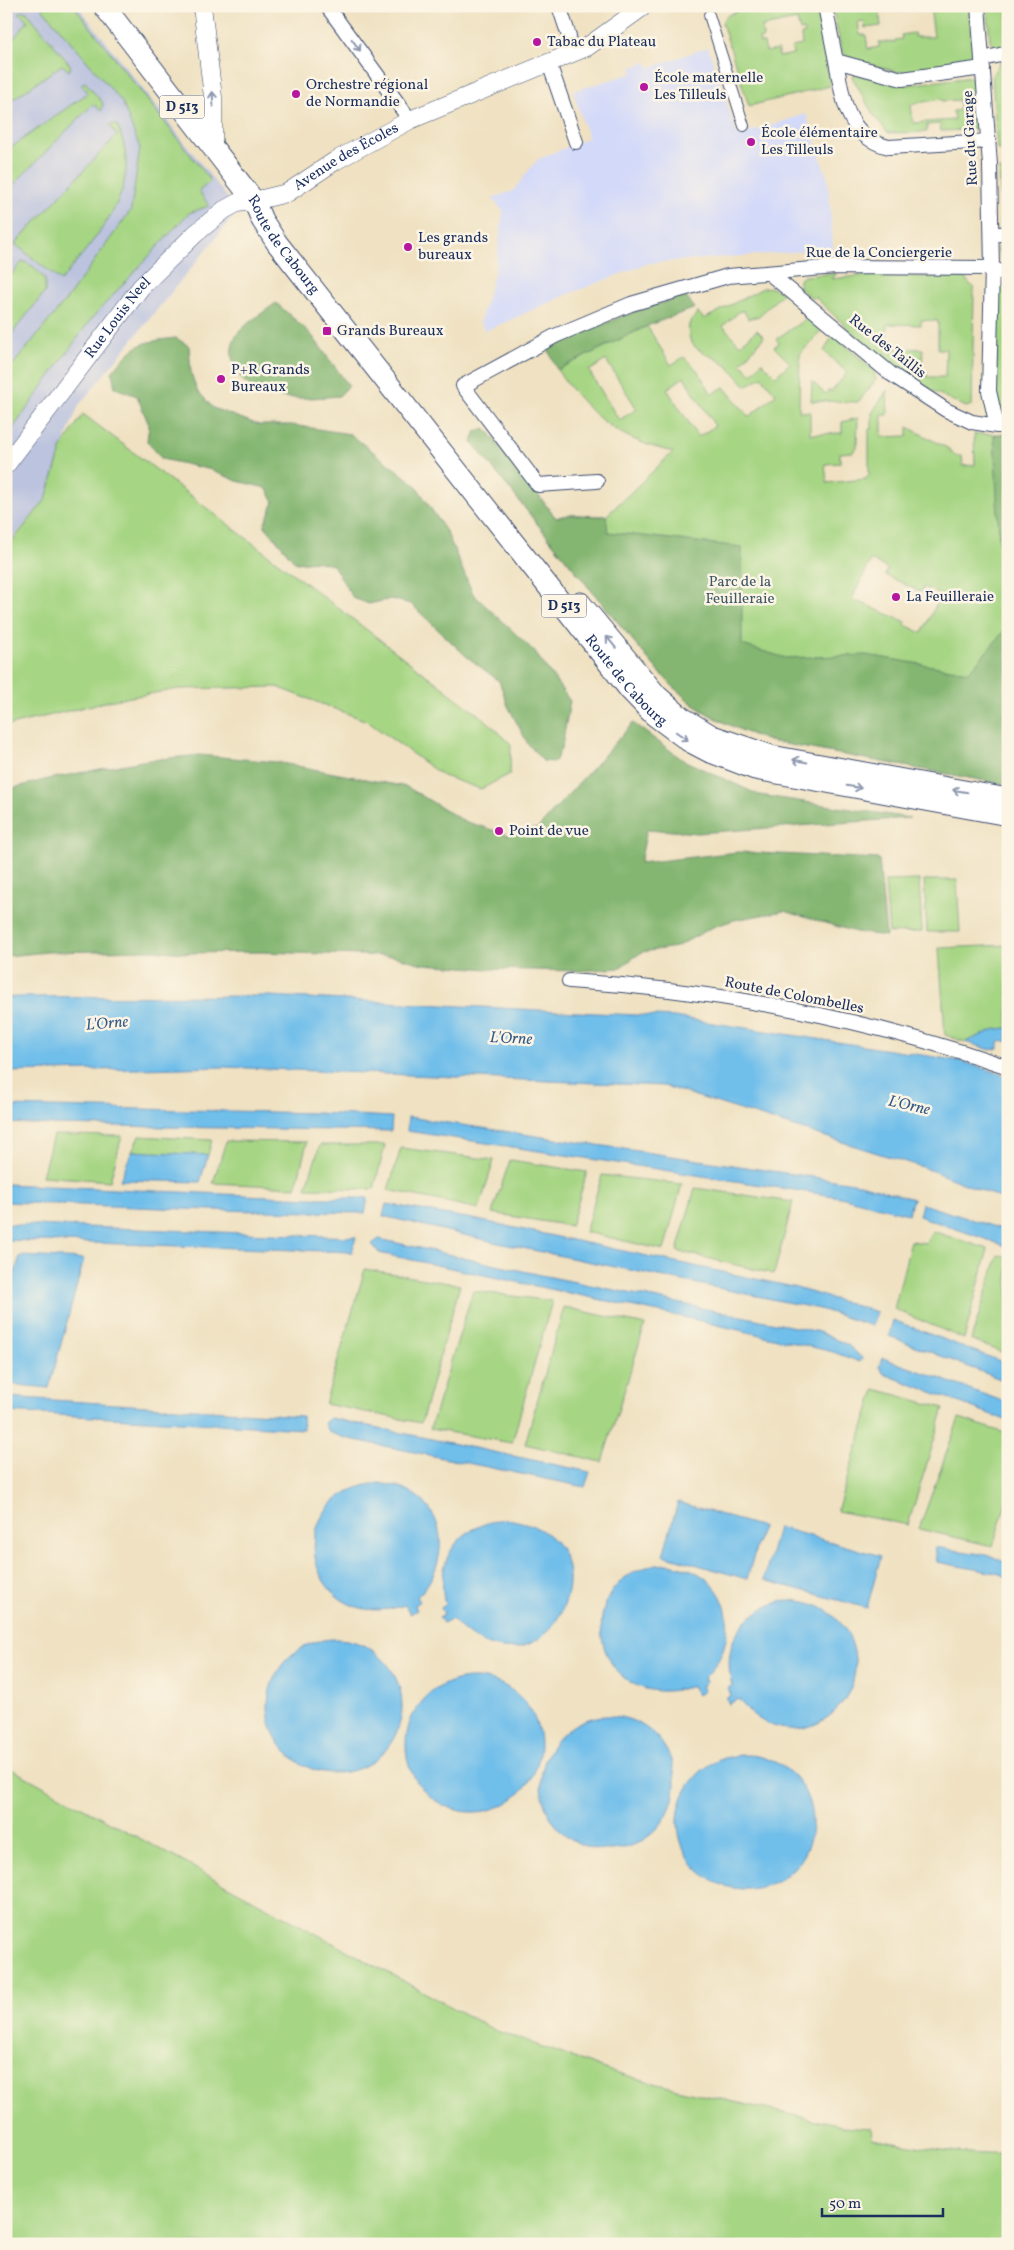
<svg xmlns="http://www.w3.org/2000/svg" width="1014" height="2250" viewBox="0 0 1014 2250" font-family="Vollkorn,serif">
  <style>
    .built { fill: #d3d9f9 }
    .industrial { fill: #bcc3de }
    .green { fill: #a6d583; stroke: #608270; fill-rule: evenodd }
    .forest { fill: #84b671; stroke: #507268 }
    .water { fill: #6fbeea; stroke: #4576a4 }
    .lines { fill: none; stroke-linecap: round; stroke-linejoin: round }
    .pedestrian-casing { stroke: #3b4a6d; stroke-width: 12 }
    .minor-casing { stroke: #3b4a6d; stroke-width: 16 }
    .tertiary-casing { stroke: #3b4a6d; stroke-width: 19 }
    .primary-casing { stroke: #3b4a6d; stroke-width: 23 }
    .pedestrian { stroke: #fff; stroke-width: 10 }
    .minor { stroke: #fff; stroke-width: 14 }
    .tertiary { stroke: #fff; stroke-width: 18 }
    .primary { stroke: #fff; stroke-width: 21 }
    .oneway { stroke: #8d97ae }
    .poi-dot { fill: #b5179e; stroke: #fcf5e5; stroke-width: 2 }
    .labels { text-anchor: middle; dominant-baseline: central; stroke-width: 5; stroke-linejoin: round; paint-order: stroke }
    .shield { fill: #fcf5e5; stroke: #5e6a86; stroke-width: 1 }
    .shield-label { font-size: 14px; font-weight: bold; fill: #1b2f5e }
    .poi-label { font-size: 15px; fill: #1b2f5e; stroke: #fcf5e5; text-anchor: start }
    .street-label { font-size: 15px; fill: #1b2f5e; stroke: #fcf5e5 }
    .park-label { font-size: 15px; fill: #3e5867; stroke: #fcf5e5 }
    .water-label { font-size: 16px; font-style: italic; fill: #345a88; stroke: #fcf5e5 }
  </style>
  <rect width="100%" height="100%" fill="#fcf5e5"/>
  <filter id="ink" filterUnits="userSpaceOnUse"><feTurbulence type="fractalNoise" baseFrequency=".02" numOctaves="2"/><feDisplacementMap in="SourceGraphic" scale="10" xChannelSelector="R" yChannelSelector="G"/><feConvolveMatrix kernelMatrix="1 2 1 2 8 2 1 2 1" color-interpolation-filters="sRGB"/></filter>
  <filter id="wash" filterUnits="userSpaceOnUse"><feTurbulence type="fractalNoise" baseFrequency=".0096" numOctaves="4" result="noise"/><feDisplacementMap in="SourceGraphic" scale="20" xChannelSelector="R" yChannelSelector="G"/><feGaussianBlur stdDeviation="1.12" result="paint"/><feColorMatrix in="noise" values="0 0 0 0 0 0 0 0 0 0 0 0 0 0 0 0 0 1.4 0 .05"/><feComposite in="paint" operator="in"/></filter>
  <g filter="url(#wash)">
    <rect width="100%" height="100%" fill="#efe1c1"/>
    <path class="built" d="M708 47 737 136 806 114 828 180 833 249 649 263 571 293 485 331 480 322 496 266 503 211 492 198 513 191 537 160 588 138 573 91 633 73 631 67 647 62 649 68Z"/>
    <path class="industrial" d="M6 6H78L238 211 79 405 62 447 46 499 6 547Z"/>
    <path class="green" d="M40 6H74L211 181 199 191 209 206 189 213 185 217 91 319 6 438V373L66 300 131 210 140 148 122 102Z
      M766 6H819L830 86 749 106 722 23C726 9 754 9 766 6ZM797 20 800 31 804 30 805 34 801 35 802 45 792 47 793 54 779 57 778 50 766 52 764 43H760L759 39 763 38 762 27Z
      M832 6H911V10L898 12 897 8H879L881 26 865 28 864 21 858 22 860 35H866L868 49 879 47V42H895V40L902 39 901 35 914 33 915 37H934L930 6H969L973 55 964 63 918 73 897 72 849 58 842 52Z
      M987 6H1008V46L997 48 990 41Z
      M21 11 27 12 71 66 69 71 62 65 6 104V48L28 21 19 13Z
      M1008 59V149L997 150 992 75 1002 60Z
      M856 74 906 85 972 77 976 85 979 123 977 128 972 130 941 131 940 124 927 125V132L888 133 873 114 852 77ZM941 99 942 101 959 100 960 110 953 111 954 120 913 123 911 104Z
      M85 82 103 103 101 111 93 104 11 187 6 185V151L88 93 81 84Z
      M111 124 117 125C147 190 97 233 61 281L15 244 117 135 110 126Z
      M999 170H1008V226H1003Z
      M1008 242V267L998 250 1000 244Z
      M23 261 34 267 45 279V292L6 341V281Z
      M837 273 832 279 866 275 965 278 974 289 972 405 966 407 918 384 853 333 815 297 813 299 799 288V280L804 276ZM921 320 938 321V349H946L945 377H927V372L922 371 923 349 892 348V342H887V324L921 325Z
      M1006 282H1008V418L1000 414 995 403 998 287Z
      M770 287 783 293 759 316 748 319 744 311H740L723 326 740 345 757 330 764 337 741 363 752 374 762 362 776 376 790 363 774 347 779 343 776 339 810 316 824 328 800 354 799 411 810 412V434L842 433V422L858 418 857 447 853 452 840 453V463L825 464 827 483 866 479 869 475V429H872V413L887 390 888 415H882V437L908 436V427L949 449 955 456H962L963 466 975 465 974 434H1008V785L769 741C745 732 722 723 700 709 669 688 645 654 621 626 570 566 522 504 472 442L476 431 483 429 488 431 556 518C571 512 589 517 606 516L673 452C617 439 590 416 557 370L647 326 671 365 684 357 697 370 712 394 724 387 749 417 776 394 762 377 746 386C739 379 732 369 724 364 707 351 685 352 689 324L698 312 704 319 763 288ZM606 360 637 409 619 420 589 371ZM684 377 715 426 698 437 667 389ZM871 560 888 569 885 575 921 592 924 587 941 595 922 633 905 625 906 622 852 599Z
      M833 335 873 369 876 380 858 402 811 401 812 381 825 394 829 390 831 392 847 373 824 351Z
      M83 414 488 722 511 744 510 774 481 789 443 776 367 721 277 687 179 689 113 700 6 726V549L46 499 62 447Z
      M919 880 922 932 889 933 885 881Z
      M924 880H957L960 932H927Z
      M1008 945V1028L996 1029 965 1042 945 1035 939 948Z
      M53 1135 122 1136 110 1181 42 1176Z
      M139 1136 212 1140 208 1155 132 1151Z
      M226 1141 307 1142 296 1187 213 1183Z
      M320 1145H385L374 1189 306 1188Z
      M401 1148 494 1160 479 1209 388 1190Z
      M510 1160 587 1172 571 1226 492 1213Z
      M602 1175 682 1184 664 1250 585 1232Z
      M695 1188 793 1202 774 1274 677 1251Z
      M932 1231 988 1249 964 1339 894 1309 911 1241 926 1243Z
      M998 1255 1008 1258V1355L971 1340Z
      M365 1269 460 1285 421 1423 325 1404Z
      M473 1291 552 1301 512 1443 430 1429Z
      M564 1307 645 1325 602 1462 525 1444Z
      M875 1389 944 1408 908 1525 837 1511Z
      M959 1418 1008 1434V1497L993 1546 919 1529Z
      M6 1766 494 2030 611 2071 676 2089 842 2126 871 2128 872 2138C917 2146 962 2156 1008 2154V2244H6Z"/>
    <path class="forest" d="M685 296 695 308 647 326 557 370 548 349 629 313Z
      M276 303 310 333 349 386 339 396C303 399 244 405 233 361 230 351 232 340 239 332 249 321 264 312 276 303Z
      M176 338 189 346 191 373 197 390 213 408 259 425H292L350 434 415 484 447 533 473 594 534 651 570 701 562 746 555 762 543 761 528 744 508 706 499 681 466 656 411 604 391 599 369 604 353 598 333 565 316 561 296 563 264 525 274 502 266 488 237 481 212 470 162 459 147 441 149 425 137 396 115 388 112 372C135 344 139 342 176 338Z
      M483 429 488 431 556 518C571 512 589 517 606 516L608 532 742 547V645L786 658 866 655 969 672 1005 630 1008 631V785L769 741C745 732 722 723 700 709 669 688 645 654 621 626 570 566 522 504 472 442L476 431Z
      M1008 434V564L1000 560 994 435Z
      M633 723 683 760 759 795 910 818 698 833 647 829 640 863 738 852 879 859 886 936 856 932 784 911 734 920 713 927 676 947 642 952 619 968 580 971 488 969 423 964 393 956 261 952 186 953 149 950 48 952 6 956V790L48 779 142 761 199 755 276 762 407 787 464 821 508 835 538 828Z"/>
    <path class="water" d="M268 996 674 1017 961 1061 1008 1076V1201L925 1168 664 1086 224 1067 6 1072V997Z
      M1008 1028V1041L998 1042V1048L991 1050 965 1042 996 1029Z
      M6 1106 317 1113 392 1117 391 1131 53 1125 6 1123Z
      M408 1117 860 1184 913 1199 908 1214 840 1197 407 1131Z
      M132 1151 208 1155 200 1182 120 1180Z
      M6 1184 309 1198H368L365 1213 211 1210 6 1202Z
      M386 1204 473 1219 793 1287 877 1312 872 1326 820 1309 498 1243 383 1216Z
      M922 1204 1008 1231V1247L919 1216Z
      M6 1224 324 1236 356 1237 352 1252 6 1240Z
      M379 1239 541 1275 819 1332 848 1345 862 1358 860 1362 833 1352 692 1319 379 1253 372 1244Z
      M20 1256 84 1259 49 1388 6 1384V1301Z
      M893 1320 1008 1364V1382L889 1336Z
      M883 1358 1008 1403V1421L884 1374 879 1367Z
      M6 1397 302 1416 303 1429 6 1412Z
      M330 1418 590 1472 585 1487 345 1438 328 1432 324 1423Z
      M380 1483C386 1485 393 1485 399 1487 450 1505 451 1564 417 1597L420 1601 414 1605 417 1610 410 1614 405 1605C305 1638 275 1493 380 1483Z
      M678 1502 762 1527 747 1579 663 1555Z
      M505 1519C633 1533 545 1719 452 1619L443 1623 439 1617 444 1614 441 1608 445 1605C435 1558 457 1526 505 1519Z
      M778 1527 881 1556 867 1608 764 1580Z
      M935 1547 987 1555 1008 1562V1578L1001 1574 937 1562Z
      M670 1564C676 1566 683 1567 689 1569 737 1588 738 1646 704 1678L706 1682 701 1686 704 1691 698 1695 692 1686C588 1721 564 1565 670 1564Z
      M787 1600C811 1601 831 1608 845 1629 880 1686 819 1751 764 1722 753 1716 746 1708 738 1699L729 1704 726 1698 731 1695 728 1688 732 1686C721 1642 742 1610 787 1600Z
      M268 1706a67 67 0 1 1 134 0a67 67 0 1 1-134 0Z
      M406 1745a67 67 0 1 1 134 0a67 67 0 1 1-134 0Z
      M541 1783a67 67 0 1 1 134 0a67 67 0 1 1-134 0Z
      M678 1822a67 67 0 1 1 134 0a67 67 0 1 1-134 0Z"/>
  </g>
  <g filter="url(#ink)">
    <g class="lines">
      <g class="pedestrian-casing">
        <path id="pedestrian" d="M709 15 744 126"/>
      </g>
      <g class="minor-casing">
        <path id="minor" d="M327 6 410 120
          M559 6 569 36
          M825 6 836 61 902 79 983 68
          M983 59 1008 53
          M836 61C843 98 846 137 889 147L989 141
          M549 63 576 142
          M992 235 1008 233
          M769 273 891 374 946 410 972 422 997 426
          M1008 275 992 268 989 391 997 426H1008
          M597 481 538 485 463 386 555 336 631 304 728 276 836 267 992 268 990 165 978 6
          M569 981C717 990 868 1019 1008 1067"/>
      </g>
      <g class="tertiary-casing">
        <g id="tertiary">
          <path d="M202 6 213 97V148"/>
          <path id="s1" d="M6 465 141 287 195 234 224 210 237 203 254 201 287 193 335 161 410 120 587 47 644 6"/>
        </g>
      </g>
      <g class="primary-casing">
        <g id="primary">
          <path id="s2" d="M104 6 254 201 262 220 277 243 630 690 654 715 689 741 708 751 755 769 1008 815"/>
          <path d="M580 603 657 696 681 717 712 736 771 756 1008 799"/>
        </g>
      </g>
      <use href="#pedestrian" class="pedestrian"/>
      <use href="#minor" class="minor"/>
      <use href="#tertiary" class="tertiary"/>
      <use href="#primary" class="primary"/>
    </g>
    <defs><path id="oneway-shaft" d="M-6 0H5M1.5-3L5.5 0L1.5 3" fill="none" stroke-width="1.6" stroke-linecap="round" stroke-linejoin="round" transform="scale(1.25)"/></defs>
    <g class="oneway">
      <use href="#oneway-shaft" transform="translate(356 45) rotate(54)"/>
      <use href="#oneway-shaft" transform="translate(213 99) rotate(-93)"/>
      <use href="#oneway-shaft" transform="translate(611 642) rotate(-129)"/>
      <use href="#oneway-shaft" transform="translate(682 736) rotate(35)"/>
      <use href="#oneway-shaft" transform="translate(800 761) rotate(-169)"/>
      <use href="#oneway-shaft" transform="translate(854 787) rotate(10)"/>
      <use href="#oneway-shaft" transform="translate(960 791) rotate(-170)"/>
    </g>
  </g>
  <g class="poi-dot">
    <circle cx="537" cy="42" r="5"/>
    <circle cx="644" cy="87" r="5"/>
    <circle cx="296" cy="94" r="5"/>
    <circle cx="751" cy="142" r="5"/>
    <circle cx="408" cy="247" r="5"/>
    <rect x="322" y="326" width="10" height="10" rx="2.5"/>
    <circle cx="221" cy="379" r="5"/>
    <circle cx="896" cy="597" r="5"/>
    <circle cx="499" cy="831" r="5"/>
  </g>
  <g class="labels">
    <g class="shield">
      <rect x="159.5" y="95.5" width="45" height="23" rx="4"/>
      <rect x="541.5" y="594.5" width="45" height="23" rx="4"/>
    </g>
    <g class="shield-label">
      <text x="182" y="107">D 513</text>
      <text x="564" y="606">D 513</text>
    </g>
    <g class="poi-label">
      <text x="547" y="42">Tabac du Plateau</text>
      <text x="654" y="78">École maternelle<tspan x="654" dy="17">Les Tilleuls</tspan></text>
      <text x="306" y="85">Orchestre régional<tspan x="306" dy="17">de Normandie</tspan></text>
      <text x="761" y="133">École élémentaire<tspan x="761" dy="17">Les Tilleuls</tspan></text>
      <text x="418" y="238">Les grands<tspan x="418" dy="17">bureaux</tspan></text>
      <text x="337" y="331">Grands Bureaux</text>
      <text x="231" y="370">P+R Grands<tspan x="231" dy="17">Bureaux</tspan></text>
      <text x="906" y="597">La Feuilleraie</text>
      <text x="509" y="831">Point de vue</text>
    </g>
    <g class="street-label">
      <text transform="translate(971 138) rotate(-93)">Rue du Garage</text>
      <text stroke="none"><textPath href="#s1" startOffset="472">Avenue des Écoles</textPath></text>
      <text stroke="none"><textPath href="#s2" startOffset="299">Route de Cabourg</textPath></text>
      <text x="879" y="253">Rue de la Conciergerie</text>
      <text stroke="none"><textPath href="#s1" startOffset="185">Rue Louis Neel</textPath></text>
      <text transform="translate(887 347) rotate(38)">Rue des Taillis</text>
      <text stroke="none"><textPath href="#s2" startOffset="854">Route de Cabourg</textPath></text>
      <text transform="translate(794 996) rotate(11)">Route de Colombelles</text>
    </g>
    <g class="park-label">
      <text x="740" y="582">Parc de la<tspan x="740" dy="17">Feuilleraie</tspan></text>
    </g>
    <g class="water-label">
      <text transform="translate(107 1024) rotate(-5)">L'Orne</text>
      <text transform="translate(511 1039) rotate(3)">L'Orne</text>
      <text transform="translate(909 1106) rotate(13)">L'Orne</text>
    </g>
  </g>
  <rect width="1014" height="2250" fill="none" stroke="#fcf5e5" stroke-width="25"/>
  <path d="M822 2208v8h121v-8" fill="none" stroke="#1b2f5e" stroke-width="2.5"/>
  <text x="829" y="2208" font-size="15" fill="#1b2f5e" stroke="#fcf5e5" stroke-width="4" paint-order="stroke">50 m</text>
</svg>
